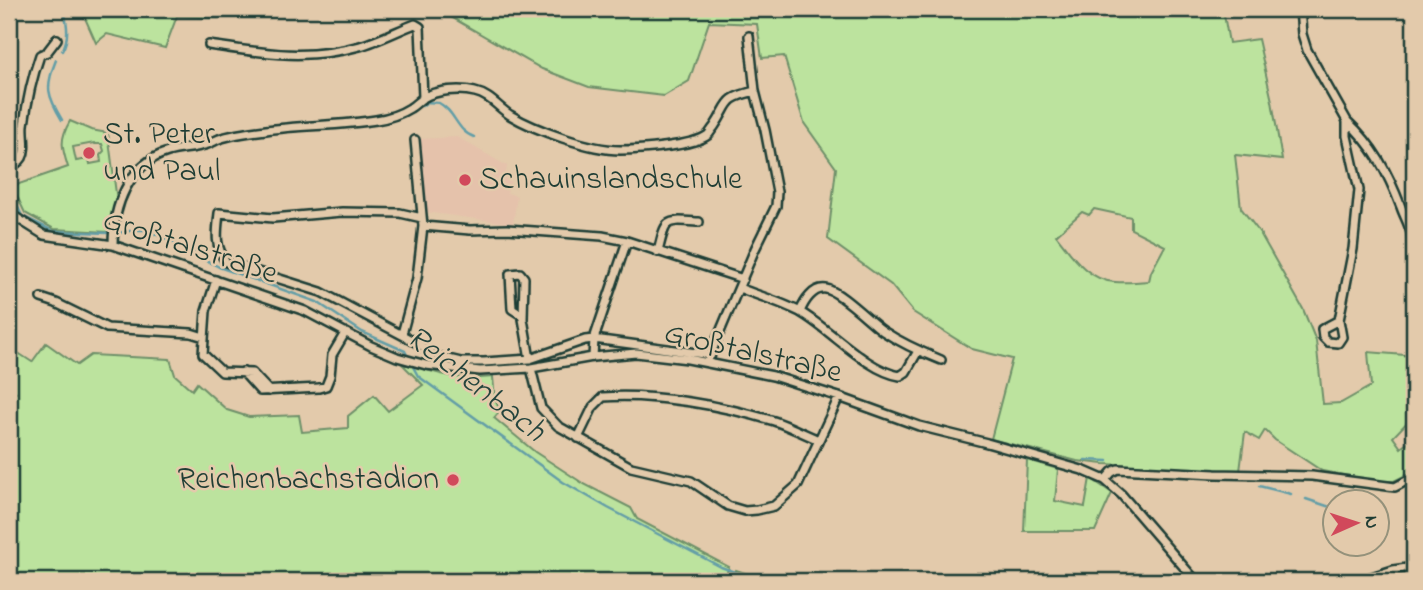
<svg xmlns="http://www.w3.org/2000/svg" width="1423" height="590" viewBox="0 0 1423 590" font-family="'Indie Flower',sans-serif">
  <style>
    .built { fill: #e5c2ab }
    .green { fill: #bce39e; stroke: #6e9069; stroke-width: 2; fill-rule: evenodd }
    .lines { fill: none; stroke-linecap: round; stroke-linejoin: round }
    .stream { stroke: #649ea7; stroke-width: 2.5 }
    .minor-casing { stroke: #1f3d34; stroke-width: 12 }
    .minor { stroke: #e3caab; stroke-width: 7 }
    .poi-dot { fill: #d1495b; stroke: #e3caab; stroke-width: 2.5 }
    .labels { text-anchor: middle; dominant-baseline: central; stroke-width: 5; stroke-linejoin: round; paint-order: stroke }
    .poi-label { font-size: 32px; fill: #1f3d34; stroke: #e3caab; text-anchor: start }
    .street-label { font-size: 32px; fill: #1f3d34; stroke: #e3caab }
    .water-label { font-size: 33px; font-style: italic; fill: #25453e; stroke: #e3caab }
  </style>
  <rect width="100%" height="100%" fill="#e3caab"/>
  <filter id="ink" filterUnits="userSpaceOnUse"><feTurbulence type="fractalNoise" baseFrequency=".0143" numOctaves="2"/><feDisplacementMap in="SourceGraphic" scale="14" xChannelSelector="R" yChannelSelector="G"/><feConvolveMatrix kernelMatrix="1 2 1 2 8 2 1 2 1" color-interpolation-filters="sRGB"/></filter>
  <g filter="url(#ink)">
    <path class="built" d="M457 137 507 166 505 179 511 181 507 193 517 196 513 224 425 212 419 139Z"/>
    <path class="green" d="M81 9H219L218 18 177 16 165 48 107 34 96 43Z
      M437 9H1223L1229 43 1258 39 1272 101 1282 160 1235 155 1241 208 1260 233 1303 309 1316 341 1323 404 1341 403 1371 386 1368 352 1405 355 1414 361V415L1393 437 1401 448 1414 437V471L1394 481H1377L1322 471 1275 440 1265 430 1259 440 1245 432 1240 471 1104 464 1077 461 991 439 1012 359 972 349 913 312 891 285 828 239 836 168 804 123 784 56 762 58 757 24 709 22 689 81 664 96 589 87 542 69ZM1094 209 1131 217V229L1165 246 1151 272 1149 281C1138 282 1126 283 1115 282 1088 281 1071 254 1056 235L1082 212 1089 215Z
      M70 121 91 130 108 133 117 201 108 232 54 229 25 213 17 196 11 188 13 186 68 167C62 148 59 140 70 121ZM94 143 95 144H102L104 151 100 155 101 162 90 164 89 159 76 161 73 147Z
      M9 133 20 136V158L9 165Z
      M46 343 77 365 91 355 170 359 175 375 192 390 197 383 227 410 249 417 299 415 302 432 348 428V416L374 395 388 411 423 385 401 363 441 374 467 379 493 377 495 399 500 411 494 418 535 452 584 484 631 508 637 519 729 567 725 577 731 579 736 570 769 581H9V390L17 393 9 385V347L32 362Z
      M1027 460 1058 469 1055 501 1085 507 1090 478 1112 493 1095 531H1024Z"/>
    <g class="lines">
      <path class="stream" d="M62 51C70 37 67 24 64 9
        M56 60C45 87 47 95 62 120
        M422 106 427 102C429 102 438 103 439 103 455 111 457 132 474 137
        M9 192 14 199 22 216 53 231 108 233
        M118 233 135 230H146L167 239 219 267 317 302 362 332 405 351 408 357
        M411 363 418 376 563 482 608 508 721 567 759 581
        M1085 460 1108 461
        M1259 486 1291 494
        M1306 499 1336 509"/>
      <g class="minor-casing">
        <path id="minor" d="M1300 9 1302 34 1307 50 1347 121C1374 146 1388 173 1401 207 1404 216 1409 224 1411 233 1413 245 1410 267 1414 275
          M209 45C263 53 306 61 360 46 378 41 397 31 415 24L420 27 423 98
          M9 167C14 165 19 163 22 158 27 149 23 135 24 125 27 101 32 78 40 55L47 52 57 39
          M9 213 44 235 113 245 305 311 371 346 397 357 426 365 480 371 531 368 593 357 636 353 688 359 773 376 839 397 919 426 987 443 1082 470 1105 480 1121 494 1196 581
          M422 218 400 213 342 212 273 218 219 213C217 233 214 244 226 262L321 292 419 344 436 356 461 362H484L530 359 585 340 594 339 711 355
          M423 226 470 230 507 229 602 236 627 241 743 279
          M113 245C113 207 128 164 168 152 180 148 193 149 204 145 209 144 214 141 219 139 233 134 250 132 266 130 302 125 340 126 376 120 389 118 399 115 410 108 415 105 418 101 423 98 436 90 460 88 475 92 489 95 498 107 510 115 535 130 590 150 620 150 638 150 694 146 708 135 710 133 712 129 714 127 731 102 722 99 755 91
          M658 252C666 218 665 220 699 222
          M216 280 206 311 203 354 222 372 252 373 269 391
          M739 288C759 296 781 302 800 312 830 329 867 371 900 376L906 372 918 351
          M41 298 56 303 107 328 191 333 204 337
          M800 312C804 302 813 287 826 289 840 291 870 322 883 331 901 343 921 352 941 360
          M523 316 512 309 510 274 520 273 524 278 523 319 530 359
          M1339 320 1322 329 1323 337 1328 342 1338 343 1342 337 1339 320 1353 249 1359 190 1347 136V121
          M402 334 417 278 423 226 415 140
          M593 357 594 339 627 241
          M709 358 755 249 776 206 777 192 765 130 755 91 749 36
          M531 368 541 408 558 426 631 467 691 481 728 506 745 511 757 510 774 506 798 485 839 397
          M243 372 260 391 319 388 326 386 330 376 332 355 345 333
          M578 438 593 407 603 397C655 393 724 406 774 421 789 426 804 434 819 440
          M1105 480 1112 472 1118 469 1215 474 1312 476 1395 487 1414 477
          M1359 581 1393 570 1414 567"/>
      </g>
      <use href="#minor" class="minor"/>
    </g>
  </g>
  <g class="poi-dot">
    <circle cx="89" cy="153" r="7"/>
    <circle cx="465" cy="180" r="7"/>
    <circle cx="453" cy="480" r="7"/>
  </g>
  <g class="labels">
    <g class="poi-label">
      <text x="103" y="135">St. Peter<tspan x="103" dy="37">und Paul</tspan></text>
      <text x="479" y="180">Schauinslandschule</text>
      <text x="439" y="480" text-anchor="end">Reichenbachstadion</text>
    </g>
    <g class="street-label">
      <text transform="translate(190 248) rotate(18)">Großtalstraße</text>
      <text transform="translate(753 354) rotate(13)">Großtalstraße</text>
    </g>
    <g class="water-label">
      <text transform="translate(475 385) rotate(38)">Reichenbach</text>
    </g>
  </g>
  <rect width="1423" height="590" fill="none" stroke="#e3caab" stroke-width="35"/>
  <rect x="18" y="18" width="1388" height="555" fill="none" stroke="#1f3d34" stroke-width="2.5" filter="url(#ink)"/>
  <g transform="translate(1356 523) rotate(87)"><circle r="33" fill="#e3caab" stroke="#95927b" stroke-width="2"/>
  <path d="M0-5L12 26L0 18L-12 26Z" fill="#d1495b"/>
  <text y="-10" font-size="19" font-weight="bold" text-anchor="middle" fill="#1f3d34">N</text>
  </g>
</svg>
